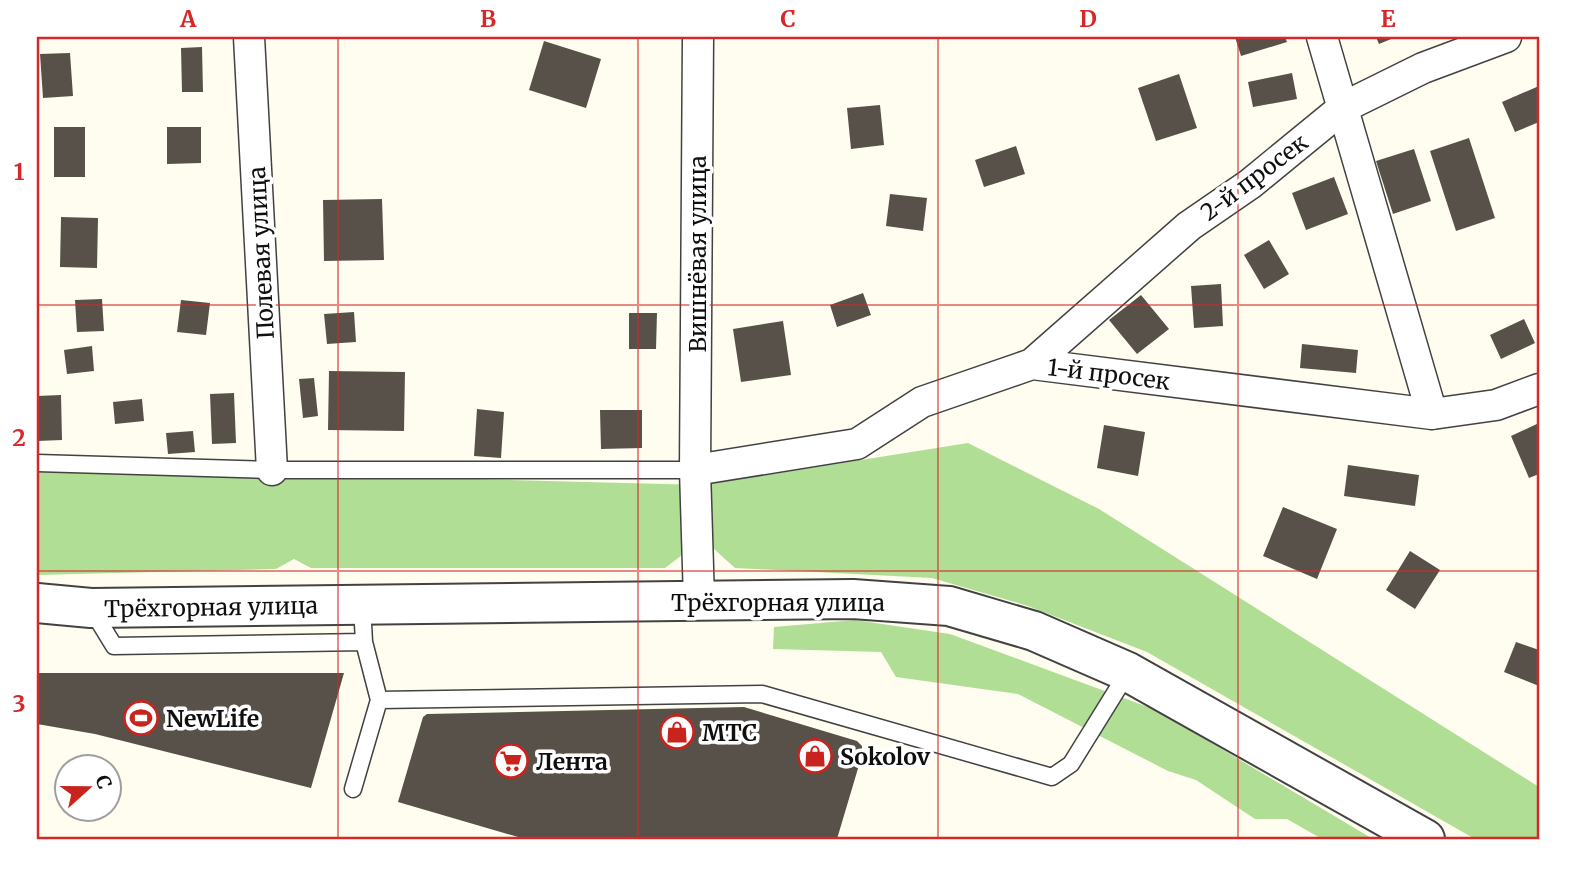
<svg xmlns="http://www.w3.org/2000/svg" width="1576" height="876" viewBox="0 0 1576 876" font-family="Merriweather,serif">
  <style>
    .forest { fill: #b0de95 }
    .building { fill: #58514a }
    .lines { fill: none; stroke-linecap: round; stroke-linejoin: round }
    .service-casing { stroke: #424242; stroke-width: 19 }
    .minor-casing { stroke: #424242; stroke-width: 33 }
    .tertiary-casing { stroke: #424242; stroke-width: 42 }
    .service { stroke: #fff; stroke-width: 16 }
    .minor { stroke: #fff; stroke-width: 30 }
    .tertiary { stroke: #fff; stroke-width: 38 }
    .grid { fill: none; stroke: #d62828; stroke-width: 2; stroke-opacity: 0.55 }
    .labels { text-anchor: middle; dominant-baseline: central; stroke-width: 7; stroke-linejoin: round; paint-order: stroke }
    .street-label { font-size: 23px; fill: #0f0f0f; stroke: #fff }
    .poi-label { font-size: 23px; font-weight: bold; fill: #0f0f0f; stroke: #fff; text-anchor: start }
    .neatline { fill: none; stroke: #d62828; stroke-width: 2.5 }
    .grid-label { font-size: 23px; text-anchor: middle; font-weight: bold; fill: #d62828 }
  </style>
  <rect width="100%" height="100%" fill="#fffdf0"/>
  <path class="forest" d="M968 443 1099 509 1539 787V839H1475L1147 652 1028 606 932 578 735 568 703 539 665 568H311L294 559 276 569 37 575V468L703 485Z
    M855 620 950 634 1156 710 1373 839H1322L1287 819H1255L1196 780 1168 771 1018 694 896 677 881 652 773 649 774 627Z"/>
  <path class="building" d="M1235 37H1285L1287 42 1241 56Z
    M1376 37H1396L1379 44Z
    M544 41 601 59 586 108 529 90Z
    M202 47 203 92H182L181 48Z
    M70 53 73 96 43 98 40 54Z
    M1292 73 1297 99 1253 107 1248 82Z
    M1179 74 1197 128 1156 141 1138 88Z
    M1539 86V122L1515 132 1502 102Z
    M880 105 884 145 851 149 847 108Z
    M54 127H85V177H54Z
    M167 127H201V163L167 164Z
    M1469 138 1495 218 1456 231 1430 151Z
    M1016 146 1025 174 984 187 975 160Z
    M1414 149 1431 201 1393 214 1376 161Z
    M1334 177 1348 214 1306 230 1292 193Z
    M890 194 927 198 923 231 886 226Z
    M382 199 384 260 324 261 323 200Z
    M61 217 98 218 97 268 60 267Z
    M1269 240 1289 274 1264 289 1244 255Z
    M1221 284 1223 326 1194 328 1191 286Z
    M863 293 871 315 837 327 830 305Z
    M1141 295 1169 329 1137 354 1109 320Z
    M102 299 104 331 77 332 75 300Z
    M181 300 210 303 206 335 177 332Z
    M354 312 356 342 327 344 324 314Z
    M629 313H657L656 349H629Z
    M1524 319 1535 343 1501 359 1490 335Z
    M783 321 791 375 741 382 733 329Z
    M1302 344 1358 350 1356 373 1300 368Z
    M92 346 94 371 67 374 64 350Z
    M329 371 405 372 404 431 328 430Z
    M314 378 318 416 303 418 299 379Z
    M234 393 236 443 212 444 210 394Z
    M61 395 62 440 37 441V396Z
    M142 399 144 421 115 424 113 402Z
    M477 409 504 412 501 458 474 456Z
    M600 410H642V448L601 449Z
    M1539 423V474L1529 478 1511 436Z
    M1104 425 1145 432 1138 476 1097 468Z
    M193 431 195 452 168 454 166 433Z
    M1348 465 1419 475 1415 506 1344 496Z
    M1283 507 1337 529 1317 579 1263 556Z
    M1410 551 1440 570 1415 609 1386 590Z
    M1516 642 1539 650V686L1504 672Z
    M37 673H344L311 788 95 734 37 724Z
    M744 707 857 741 862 746V755L837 839H525L398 802 423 717 427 714Z"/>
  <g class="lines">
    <g class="service-casing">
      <path id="service" d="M37 463 272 470H695
        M92 610 114 646 364 642
        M379 700 762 694 1052 777 1071 764 1128 672
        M353 789 379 700 364 642 362 605"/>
    </g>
    <g class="minor-casing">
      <path id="minor" d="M249 37 272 470
        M698 37 695 470 699 600
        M1322 37 1432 414
        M1032 364 1189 226 1250 184 1344 107 1423 68 1506 37
        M695 470 857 444 922 402 1032 364 1432 414 1496 405 1539 389"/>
    </g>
    <g class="tertiary-casing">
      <path id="tertiary" d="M37 603 91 608 853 599 949 606 1034 631 1128 672 1425 839"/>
    </g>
    <use href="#service" class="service"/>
    <use href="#minor" class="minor"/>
    <use href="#tertiary" class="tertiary"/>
  </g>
  <path class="grid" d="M338 37V839M638 37V839M938 37V839M1238 37V839M37 305H1539M37 571H1539"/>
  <defs>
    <g id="stadium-ring" transform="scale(1.75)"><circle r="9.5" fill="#fff" stroke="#c8241d" stroke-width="1.5"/><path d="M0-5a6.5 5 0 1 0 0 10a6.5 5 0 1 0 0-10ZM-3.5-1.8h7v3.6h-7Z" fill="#c8241d"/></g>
    <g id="shop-ring" transform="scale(1.75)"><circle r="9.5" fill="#fff" stroke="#c8241d" stroke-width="1.5"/><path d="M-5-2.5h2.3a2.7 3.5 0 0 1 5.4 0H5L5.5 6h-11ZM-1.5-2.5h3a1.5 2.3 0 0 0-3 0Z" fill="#c8241d"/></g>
    <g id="supermarket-ring" transform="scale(1.75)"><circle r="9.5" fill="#fff" stroke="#c8241d" stroke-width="1.5"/><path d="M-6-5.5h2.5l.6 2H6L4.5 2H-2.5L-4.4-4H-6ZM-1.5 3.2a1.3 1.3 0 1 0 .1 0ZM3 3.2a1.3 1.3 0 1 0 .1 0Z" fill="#c8241d"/></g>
  </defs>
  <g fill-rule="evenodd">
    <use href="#stadium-ring" x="141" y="718"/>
    <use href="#shop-ring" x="677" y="732"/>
    <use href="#shop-ring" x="815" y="756"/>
    <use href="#supermarket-ring" x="511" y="761"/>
  </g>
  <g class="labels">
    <g class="street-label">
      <text transform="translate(1254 177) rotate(-37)">2-й просек</text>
      <text transform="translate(261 253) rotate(-93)">Полевая улица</text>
      <text transform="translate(697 254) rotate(-90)">Вишнёвая улица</text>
      <text transform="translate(1109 374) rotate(7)">1-й просек</text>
      <text x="778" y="602">Трёхгорная улица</text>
      <text transform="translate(211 607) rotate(-1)">Трёхгорная улица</text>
    </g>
    <g class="poi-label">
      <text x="166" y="718">NewLife</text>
      <text x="702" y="732">МТС</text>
      <text x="840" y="756">Sokolov</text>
      <text x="536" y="761">Лента</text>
    </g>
  </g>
  <rect width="1576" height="876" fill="none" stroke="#ffffff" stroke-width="77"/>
  <g transform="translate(88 788) rotate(69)"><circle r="33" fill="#ffffff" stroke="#9f9f9f" stroke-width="2"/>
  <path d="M0-5L12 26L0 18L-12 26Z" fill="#c8241d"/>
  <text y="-10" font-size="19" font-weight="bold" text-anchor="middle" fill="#0f0f0f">С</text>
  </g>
  <rect x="38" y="38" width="1500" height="800" class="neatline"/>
  <g class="grid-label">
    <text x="188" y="27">A</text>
    <text x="488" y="27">B</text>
    <text x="788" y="27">C</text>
    <text x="1088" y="27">D</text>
    <text x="1388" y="27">E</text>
    <text x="19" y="180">1</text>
    <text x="19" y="446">2</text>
    <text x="19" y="712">3</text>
  </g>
</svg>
